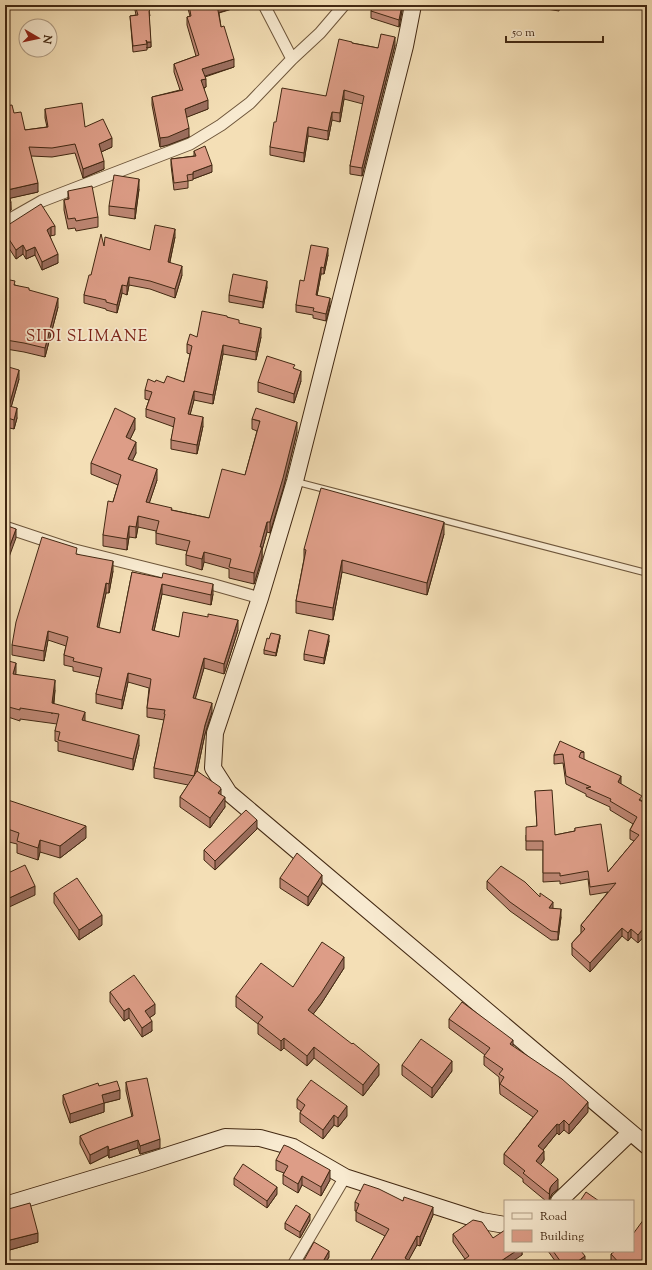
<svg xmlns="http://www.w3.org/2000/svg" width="652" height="1270" viewBox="0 0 652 1270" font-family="'Sorts Mill Goudy',serif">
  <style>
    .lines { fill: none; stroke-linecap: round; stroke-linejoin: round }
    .lane-casing { stroke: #6e563b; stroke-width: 8 }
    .street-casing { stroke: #6e563b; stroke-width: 13 }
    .secondary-casing { stroke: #422812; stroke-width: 18 }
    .lane { stroke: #f8ead0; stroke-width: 5.5 }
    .street { stroke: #f8ead0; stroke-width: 11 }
    .secondary { stroke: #f8ead0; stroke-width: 16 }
    .wall { fill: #be8774; stroke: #422812 }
    .shaded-wall { fill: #9b6e5e; stroke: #422812 }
    .building { fill: #dd9d87; stroke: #422812 }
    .labels { text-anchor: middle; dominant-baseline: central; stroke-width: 3.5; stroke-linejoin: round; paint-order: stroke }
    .quarter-label { font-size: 16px; letter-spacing: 1px; fill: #7a1f14; stroke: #f8ead0 }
  </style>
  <rect width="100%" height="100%" fill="#f4dfb6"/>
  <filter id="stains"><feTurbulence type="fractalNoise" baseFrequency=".005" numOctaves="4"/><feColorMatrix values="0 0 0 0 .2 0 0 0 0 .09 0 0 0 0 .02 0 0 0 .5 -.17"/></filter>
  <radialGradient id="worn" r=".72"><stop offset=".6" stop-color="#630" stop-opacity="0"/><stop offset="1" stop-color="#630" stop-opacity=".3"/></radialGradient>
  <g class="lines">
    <g class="lane-casing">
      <path id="lane" d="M297 482 647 573"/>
    </g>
    <g class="street-casing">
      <path id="street" d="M264 5 292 59
        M5 222 42 201 190 144 221 125 250 103 292 59 320 33 344 5
        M5 527 71 549 211 584 260 598
        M293 1265 345 1177"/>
    </g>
    <g class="secondary-casing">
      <path id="secondary" d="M413 5 405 46 295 481 260 598 215 733 213 768 229 793 647 1146
        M559 1201 630 1133
        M5 1205 141 1164 225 1137 260 1138 293 1147 345 1177 482 1221 505 1225"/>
    </g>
    <use href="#lane" class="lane"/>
    <use href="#street" class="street"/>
    <use href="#secondary" class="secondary"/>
  </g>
  <path class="wall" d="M134 5H148L150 16H149L151 47 147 48V47V50L133 52 130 16 136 15Z
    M187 5H245L219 13 221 27 234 67 205 77 206 87 204 88 208 109 186 117 189 137 168 145 160 147 152 105V97L180 90 174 72V64L196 56 187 25V17L190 16Z
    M403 5 399 27 371 18V11Z
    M547 5H560L559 11 547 9Z
    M352 43 378 48 395 45 362 176 350 174V166L363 104 344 99 340 122 332 120 328 140 308 136 304 162 270 155V147L276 122 326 96Z
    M5 106 14 113 25 130 47 127 45 118V109L85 127 112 147 101 152 104 169 83 178 75 153 52 157 31 156 38 192 10 198 11 210 5 214Z
    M194 151 212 172 193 179V180L188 181V188L174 190 171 165V159L194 156Z
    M139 189 135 219 109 215V206Z
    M68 191 98 217V227L76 231 75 228 68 229 64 210V200L68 199Z
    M55 226V235L50 236 58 263 42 270 35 255 26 259 23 254 16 259 5 242V227Z
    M175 237 170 262 182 275 175 298 150 289 129 285 127 295 122 293 117 313 106 310V309L84 303V295L91 275 104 246 150 250Z
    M328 255 324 274H321L317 295 330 305 326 321 313 318V315L296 312V305L304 281Z
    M5 279 15 285 29 290 58 307 45 357 24 352 6 349 5 352Z
    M267 287 263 308 229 302V295Z
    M227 317 239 323 261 337 256 360 223 354 213 404 194 400 190 414 203 426 197 454 171 449V440L174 427 146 417V409L149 400 145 399V390L155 382 164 383 184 382 190 354 187 353V344L197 337Z
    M5 366 19 379 11 407 17 418 14 429 5 427V428Z
    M301 381 294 403 258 392V382Z
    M252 419 297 432 283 489 270 533 267 532 262 550V558L254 584 229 578V569L204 562 202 570 186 565V555L187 551 156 544V531L138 527 136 538 129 537 127 550 103 546V535L118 485 91 474V463L135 429 130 439 136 453 132 461 157 480 149 503 172 510 209 518 245 475 257 431 252 429Z
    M444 534 427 595 342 572 333 620 296 613V601L304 559V549Z
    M77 554 113 571 109 593H106L98 628 120 633 132 572 213 594 211 605 162 594 154 631 179 637 238 630 224 674 204 668 195 698 212 712 205 734 197 772 221 795 225 807 210 828 180 807V797L188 785 154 778V768L164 720 147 717V708L149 688 128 682 122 709 96 703V694L100 677 73 671V667L64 665V655L66 646 48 640 44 661 12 655V645Z
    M280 638 276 656 264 654V650L269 639Z
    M329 641 324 664 304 660V654Z
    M5 660 15 674 55 690 54 704 85 721 139 745 133 770 58 751V742L55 741V731L57 724 20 719V721L5 716Z
    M584 752V759L621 784 642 801 647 804V933L638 943 631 937 628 941 622 936 590 972 572 955V943L581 933V925L608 892 590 895 588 879 560 884V881L543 882V850H526V835L537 826 535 791 555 835 575 831V828L608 872 634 841 630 839V830L633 824 610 810V807L586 796V794L566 784 563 763 554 764V755Z
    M5 799 86 838 60 858 40 852 38 860 17 853V844L5 841Z
    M257 829 215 870 204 860V850Z
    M280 878 322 884 308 906 280 888Z
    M487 881 553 908 561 917 558 940H551L510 911 487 889Z
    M54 893 102 925 79 940 54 903Z
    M344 968 321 1004 313 1014 379 1075 363 1096 314 1058 307 1066 284 1048 281 1051 258 1034V1024L236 1007V996L293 987Z
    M110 992 155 1014 149 1018 152 1031 142 1037 129 1018 124 1021 110 1002Z
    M449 1019 513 1047 588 1112 569 1134 564 1130 559 1135 557 1133 543 1150 544 1160 540 1165 558 1189 552 1194 550 1198V1201H546L523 1182V1179L504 1164V1154L533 1117 500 1094 499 1077 484 1065V1056L485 1055 449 1028Z
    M402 1065 452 1071 432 1098 402 1075Z
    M126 1082 160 1148 140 1154 138 1148 109 1158 108 1155 90 1164 80 1144V1136L132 1117 126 1091Z
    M99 1086 120 1099 104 1103V1112L70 1123 63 1103V1095Z
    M297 1099 347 1116 338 1127 334 1125 323 1139 300 1122V1113L301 1111 297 1108Z
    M276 1160 330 1180 321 1196 302 1185 298 1193 283 1184V1175L284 1173 276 1170Z
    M234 1178 277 1194 267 1208 234 1185Z
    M403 1201 433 1215 420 1246 417 1245 408 1260 411 1265H370V1262L385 1236 356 1221V1211H355V1202Z
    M5 1210 38 1242 6 1251 5 1247Z
    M310 1220 300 1238 285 1229V1223Z
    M453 1234 493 1238 522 1251V1255L465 1259 453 1242Z
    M548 1251H581L585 1262 582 1265H558Z
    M633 1251 647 1265H613L611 1263V1254Z
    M329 1257 324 1265H304V1260Z"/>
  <path class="shaded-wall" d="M217 5H245L217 13Z
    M402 5H403L399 27V20Z
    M395 37V45L362 176V168Z
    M147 42H151V47L147 48Z
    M234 59V67L202 77V69Z
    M206 79V87L201 89V80Z
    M344 90V99L340 122V113Z
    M208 100V109L185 118V109Z
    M332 112V120L328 140V131Z
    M308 127V136L304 162V153Z
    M189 128V137L168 145 160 147V138Z
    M112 138V147L99 153V144Z
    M104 161V169L83 178V169Z
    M212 165V172L193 179V172Z
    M139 179V189L135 219V209Z
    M38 183V192L7 199V190Z
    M11 202V210L5 214V205Z
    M51 227V236L47 238V230Z
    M175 229V237L168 270V262Z
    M23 245V254L16 259V250Z
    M35 247V255L26 259V251Z
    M328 248V255L324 274V268Z
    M58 254V263L42 270V262Z
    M182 266V275L175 298V289Z
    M321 267V274L316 301V295Z
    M129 277V285L127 295V286Z
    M267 281V287L263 308V302Z
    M122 285V293L117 313V305Z
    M58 298V307L45 357V348Z
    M330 298V305L326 321V314Z
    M261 328V337L256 360V352Z
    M6 340V349L5 352V342Z
    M223 345V354L213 404V395Z
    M19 370V379L9 415V406Z
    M301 371V381L294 403V394Z
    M194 391V400L188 423V414Z
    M17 408V418L14 429V420Z
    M203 417V426L197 454V445Z
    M135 418V429L126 448V437Z
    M297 422V432L283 489 270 533V522Z
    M136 442V453L128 470V459Z
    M157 469V480L146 513V502Z
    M138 516V527L136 538V527Z
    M267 522V532L262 550V558L254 584V573L260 547Z
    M444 522V534L427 595V583Z
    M129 526V537L127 550V539Z
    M16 529V538L5 568V559Z
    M204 552V562L202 570V559Z
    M342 560V572L333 620V608Z
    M113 561V571L109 593V584Z
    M106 583V593L97 637V627Z
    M162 584V594L152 640V630Z
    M213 584V594L211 605V595Z
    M238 620V630L224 674V664Z
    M48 631V640L44 661V651Z
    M280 635V638L276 656V653Z
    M329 635V641L324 664V658Z
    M204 658V668L193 707V698Z
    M16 663V673L13 684V674Z
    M128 673V682L122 709V700Z
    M55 680V690L52 714V703Z
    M212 703V712L205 734 194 786V776L205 725Z
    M85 712V722L82 720Z
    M139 735V745L133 770V759Z
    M621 776V785L618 782Z
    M221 789V798L218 793Z
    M225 797V807L210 828V818Z
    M257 820V829L215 870V861Z
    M86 826V838L60 858V846Z
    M40 840V852L38 860V848Z
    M322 875V884L308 906V897Z
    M35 886V895L5 909V900Z
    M553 902V910L549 908Z
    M561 909V917L558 940V932Z
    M102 915V925L79 940V930Z
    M647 924V933L638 943V935Z
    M622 928V936L590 972V963Z
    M631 929V937L628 941V933Z
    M344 957V968L321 1004 308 1021V1010Z
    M155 1004V1014L145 1021V1011Z
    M129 1008V1018L124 1021V1011Z
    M152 1021V1031L142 1037V1028Z
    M284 1038V1048L281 1051V1041Z
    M513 1040V1050L510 1044Z
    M314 1047V1058L307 1066V1056Z
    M452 1061V1071L432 1098V1088Z
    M379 1064V1075L363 1096V1085Z
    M120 1090V1099L104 1103V1112L70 1123V1114L102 1095Z
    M588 1102V1112L569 1134V1125Z
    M347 1106V1116L338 1127V1118Z
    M334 1115V1125L323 1139V1130Z
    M564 1120V1130L559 1135V1125Z
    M557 1124V1133L538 1156V1146Z
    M160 1139V1148L140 1154V1146Z
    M138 1140V1148L109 1158V1150Z
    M108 1146V1155L90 1164V1155Z
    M544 1151V1160L536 1171V1161Z
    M330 1170V1180L321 1196V1187Z
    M302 1176V1185L298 1193V1184Z
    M558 1179V1189L552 1194 550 1198 549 1201 550 1188 552 1185Z
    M277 1187V1194L267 1208V1201Z
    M433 1207V1215L420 1246V1237Z
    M310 1214V1220L300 1238V1232Z
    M38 1233V1242L6 1251V1241Z
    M417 1236V1245L406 1265 405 1258Z
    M329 1251V1257L324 1265H321Z
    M516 1251H522V1255L507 1265H495Z
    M585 1256V1262L582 1265H573Z"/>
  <path class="building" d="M135 5H148L150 10 149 11 151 42H147L146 40 147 44 133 46 130 16 138 15Z
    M189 5H217L221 27 224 26 234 59 202 69 206 79 201 80 208 100 185 109 189 128 168 137 160 138 152 97 183 90 174 64 199 55 187 17 191 16Z
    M373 5H402L399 20 371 11Z
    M381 34 395 37 362 168 350 166 364 96 344 90 340 113 332 112 328 131 308 127 304 153 270 147 274 122H276L282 88 326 96 339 39 352 42V43L378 48Z
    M82 103 85 127 103 119 112 138 99 144 104 161 83 169 75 144 52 148 29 147 38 183 7 190 11 202 5 205V106L12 105 14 113 21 112 25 130 48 127 45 109Z
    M205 146 212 165 193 172V174L187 175 188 181 174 183 171 159 196 156 194 151Z
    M114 175 139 179 135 209 109 206Z
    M92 186 98 217 76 221 75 218 68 219 64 200 69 199 68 191Z
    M41 204 55 226 51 227 47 230 58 254 42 262 35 247 26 251 23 245 16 250 5 233V227Z
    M155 225 175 229 168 262 182 266 175 289 150 281 129 277 127 286 122 285 117 305 106 302V300L84 295 89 275H91L101 234 104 246 105 237 150 250Z
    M311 245 328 248 324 268 321 267 316 295 330 298 326 314 313 311 314 308 296 305 300 280 304 281Z
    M233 274 267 281 263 302 229 295Z
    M5 279 15 281 14 285 29 288V290L58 298 45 348 24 343 6 340 5 342Z
    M202 311 227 316V317L239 320V323L261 328 256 352 223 345 213 395 194 391 188 414 203 417 197 445 171 440 175 418 146 409 152 392 145 390 148 379 155 382 156 380 164 383 167 376 184 382 192 346 187 344 190 334 197 337Z
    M267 356 295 365 293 368 301 371 294 394 258 382Z
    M5 366 19 370 9 406 17 408 14 420 5 417V418Z
    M115 408 135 418 126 437 136 442 128 459 157 469 146 502 172 508 171 510 209 518 222 469 245 475 260 421 252 419 256 408 297 422 283 478 270 522H267L260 547H262L254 573 229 567 231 559 204 552 202 559 186 555 190 541 156 533 159 521 138 516 136 527 129 526 127 539 103 535 108 501 113 502 121 475 91 463Z
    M321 488 444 522 427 583 342 560 333 608 296 601 306 550 304 549Z
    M5 525 16 529 5 559Z
    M42 537 77 548 76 554 113 561 109 584 106 583 97 627 120 633 132 572 162 578 163 573 213 584 211 595 162 584 152 630 179 637 183 612 208 617V614L238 620 224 664 204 658 193 698 212 703 205 725 194 776 154 768 165 714H164L165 710 147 708 151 679 128 673 122 700 96 694 102 668 73 661 74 658 64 655 68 637 48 631 44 651 12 645 16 622Z
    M309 630 329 635 324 658 304 654Z
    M271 633 280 635 276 653 264 650 267 638 269 639Z
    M5 660 16 663 13 674 55 680 52 703 85 712 82 720 139 735 133 759 58 740 60 732 55 731 59 714 20 708V710L5 706Z
    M560 741 584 752H581L579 757 621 776 618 782 642 796 639 800 647 804V924L638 935 631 929 628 933 622 928 590 963 572 947V943L585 929 581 925 616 883 590 887 588 871 560 876V873H543V841H526V827L537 826 535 791 552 790 555 835 575 831V828L601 824 608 872 639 835 630 830 637 817 610 801 611 799 586 788 591 787 566 776 563 754 554 755Z
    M197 771 220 787 221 789 218 793 225 797 210 818 180 797Z
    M5 799 86 826 60 846 40 840 38 848 17 841 19 833 5 828Z
    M246 810 257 820 215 861 204 850Z
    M297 853 322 875 308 897 280 878Z
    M25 865 35 886 5 900V877L6 874Z
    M501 866 525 882 540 897V893L553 902 549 908 561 909 558 932 551 931 510 902 487 881Z
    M77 878 102 915 79 930 54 893Z
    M322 942 344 957 321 993 308 1010 352 1044 353 1043 379 1064 363 1085 314 1047 307 1056 284 1038 281 1041 258 1023 263 1017 236 996 261 963 293 987Z
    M134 975 155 1004 145 1011 152 1021 142 1028 129 1008 124 1011 110 992Z
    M462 1002 513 1040 510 1044 562 1079 588 1102 569 1125 564 1120 559 1125 557 1124 538 1146 544 1151 536 1161 558 1179 552 1185 550 1188 549 1194 523 1173 525 1171 504 1154 538 1111 500 1084 504 1077 499 1074 503 1069 484 1056 490 1048 449 1019Z
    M421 1039 452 1061 432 1088 402 1065Z
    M147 1078 160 1139 140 1146 138 1140 109 1150 108 1146 90 1155 80 1136 96 1129 133 1116 126 1082Z
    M311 1080 347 1106 338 1118 334 1115 323 1130 300 1113 305 1105 297 1099Z
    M117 1081 120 1090 102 1095 104 1103 70 1114 63 1095 98 1083 99 1086Z
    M284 1145 289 1147 330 1170 321 1187 302 1176 298 1184 283 1175 288 1166 276 1160Z
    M243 1164 277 1187 267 1201 234 1178Z
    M364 1184 379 1189 403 1201 404 1197 433 1207 420 1237 417 1236 405 1258 411 1262 409 1265H375L370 1262 389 1229 356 1212 359 1204 355 1202Z
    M586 1192 599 1201H580Z
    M30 1203 38 1233 6 1241 5 1237V1210Z
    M296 1205 310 1214 300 1232 285 1223Z
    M644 1219 647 1221V1265H621L611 1254 615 1251H633V1234Z
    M473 1220 482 1222 493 1238 505 1230V1251H516L495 1265H457L469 1256 453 1234Z
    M314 1242 329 1251 321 1265H312L304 1260Z
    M553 1251H581L585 1256 573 1265H563Z"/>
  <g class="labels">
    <g class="quarter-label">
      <text x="87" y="337">SIDI SLIMANE</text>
    </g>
  </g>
  <rect width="652" height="1270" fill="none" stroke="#f4dfb6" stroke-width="20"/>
  <rect x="6" y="6" width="640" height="1258" fill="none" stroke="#422812" stroke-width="2"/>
  <rect x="10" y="10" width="632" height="1250" fill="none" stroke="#422812"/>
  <rect x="504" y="1200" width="130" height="52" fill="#f8ead0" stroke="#af9c84"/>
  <rect x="512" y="1213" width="20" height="6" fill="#f8ead0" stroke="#af9c84"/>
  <text x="540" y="1220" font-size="12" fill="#422812">Road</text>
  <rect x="512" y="1230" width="20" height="12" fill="#dd9d87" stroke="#af9c84"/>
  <text x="540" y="1240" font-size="12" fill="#422812">Building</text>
  <g transform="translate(38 38) rotate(99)"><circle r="19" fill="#f8ead0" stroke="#af9c84"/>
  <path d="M0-3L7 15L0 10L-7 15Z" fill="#8f2418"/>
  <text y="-6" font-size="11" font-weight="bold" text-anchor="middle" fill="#422812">N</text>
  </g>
  <path d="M506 36v6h97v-6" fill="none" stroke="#422812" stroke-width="2"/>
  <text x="512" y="36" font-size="12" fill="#422812" stroke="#f8ead0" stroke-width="3" paint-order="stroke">50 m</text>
  <rect width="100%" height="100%" filter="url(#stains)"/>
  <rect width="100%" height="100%" fill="url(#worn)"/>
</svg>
